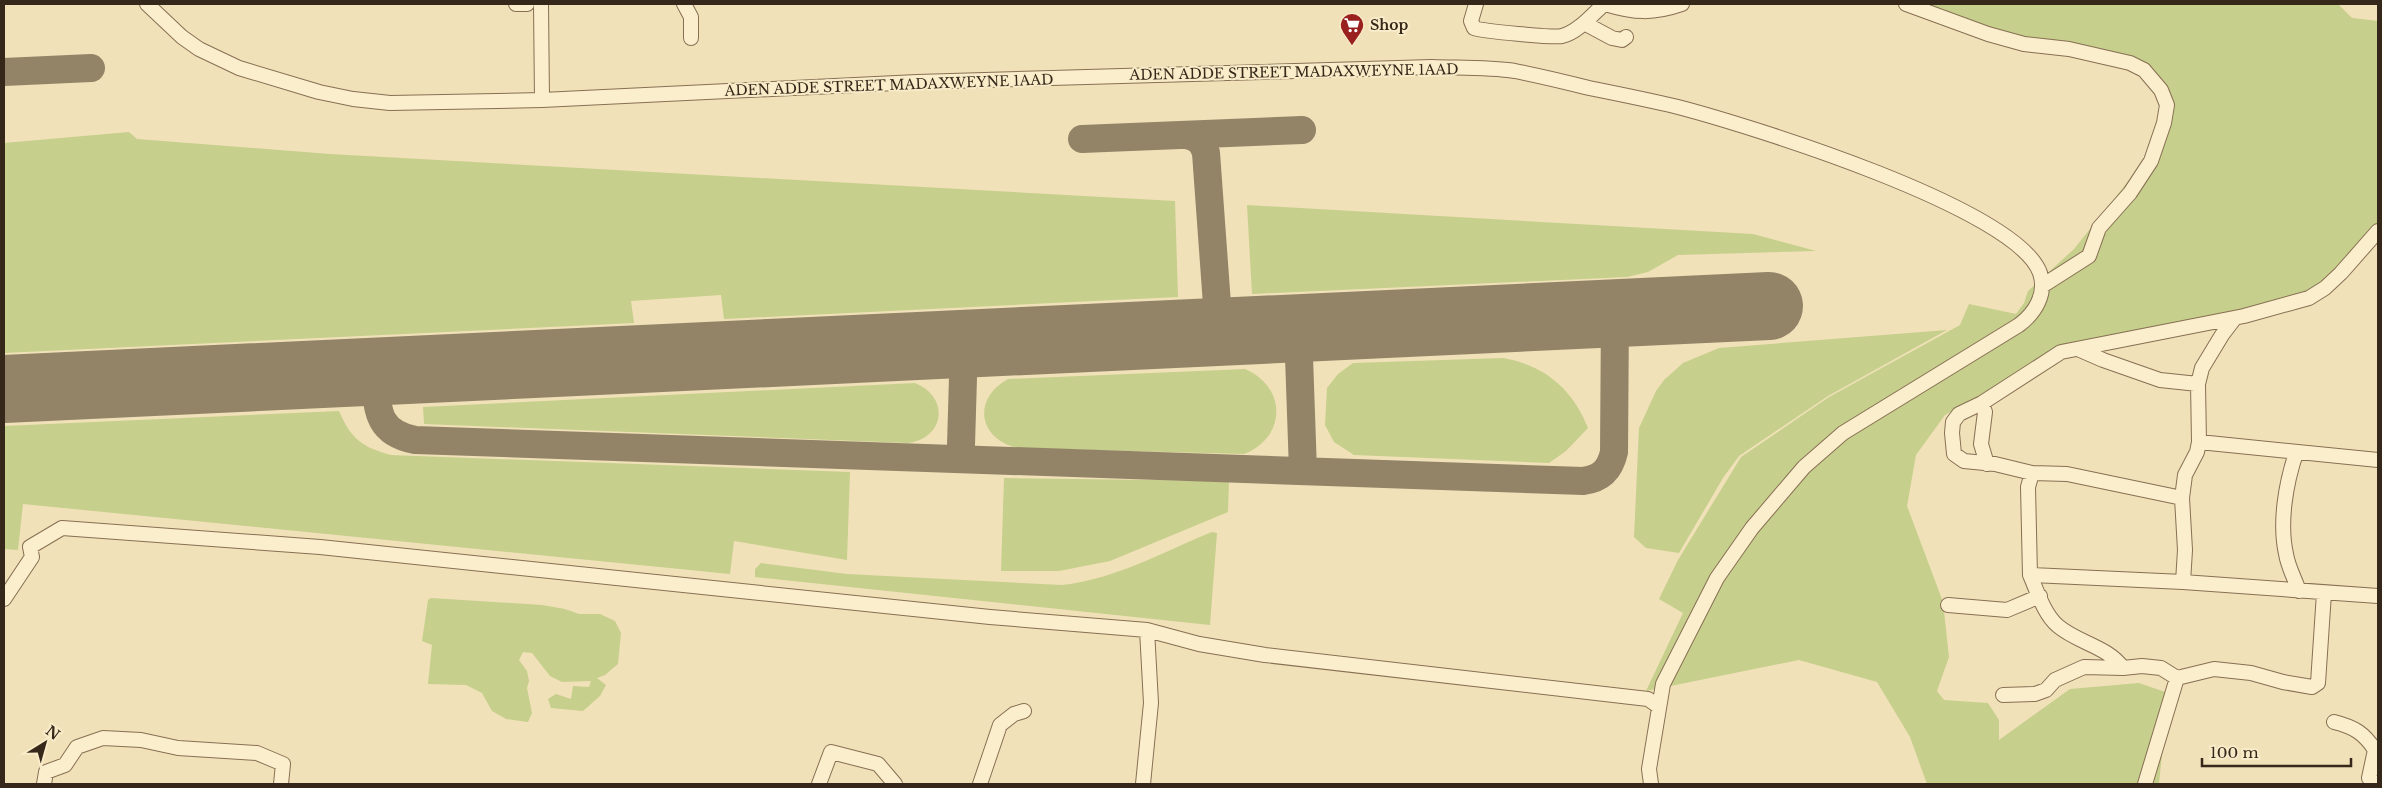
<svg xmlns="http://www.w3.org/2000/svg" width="2382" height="788" viewBox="0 0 2382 788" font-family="'Libre Baskerville',serif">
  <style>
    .green { fill: #c6cf8c }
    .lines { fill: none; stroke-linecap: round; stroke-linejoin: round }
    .taxiway { stroke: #938468; stroke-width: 28 }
    .runway { stroke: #938468; stroke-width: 68 }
    .minor-casing { stroke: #876f53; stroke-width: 16 }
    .minor { stroke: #fbeecc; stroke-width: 14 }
    .labels { text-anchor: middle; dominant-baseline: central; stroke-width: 4; stroke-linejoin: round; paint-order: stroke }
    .poi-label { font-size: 14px; font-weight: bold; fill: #352719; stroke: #f8ebc8; text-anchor: start }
    .street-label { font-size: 14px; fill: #352719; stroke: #f8ebc8 }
  </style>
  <rect width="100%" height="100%" fill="#f1e1b8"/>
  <path class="green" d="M1911 4H2338L2352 18 2378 21V224L2319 291 2056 353 1945 415 1916 455 1907 506 1943 602 1949 657 1937 691 1944 700 1988 703 1999 720V740L2070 689 2139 683 2168 693 2159 784H1927L1910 737 1877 682 1799 660 1646 691 1683 613 1659 599 1678 560 1741 457 1829 397 1960 325 1969 304 2016 314 2024 303 2028 291 2074 249 2142 164 2163 102 2140 73 2071 55Z
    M129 132 137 139 330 154 1175 201 1178 297 724 319 721 295 631 301 634 323 4 353V143Z
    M1247 205 1753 234 1816 251 1678 255 1648 272 1627 277 1252 294Z
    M1947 330 1828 396 1739 456 1723 478 1679 553 1646 548 1634 537 1639 428 1656 391 1664 380 1683 363 1719 348Z
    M1503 358C1544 365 1573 389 1588 428L1566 451 1549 463 1354 455 1334 442 1325 425 1327 388 1338 374 1353 363Z
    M1245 369C1287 387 1287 437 1244 454L1017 448C977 438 973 398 1008 379Z
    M915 383C950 397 945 438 908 443L424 424 423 407Z
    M339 411C351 439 362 447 391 455L850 472 847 560 734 541 730 574 23 504 18 550 4 549V426Z
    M1004 478 1229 481 1228 512 1110 561 1059 571H1001Z
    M1212 532 1217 533 1210 625 755 577V569L761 563 847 574 1062 585C1117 579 1162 552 1212 532Z
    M431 598 542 605 565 609 579 614H600L615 621 621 633 618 664 605 675 597 678 606 685 600 696 583 711 551 708 548 699 556 694 571 699 573 686 589 687 591 681 562 682 550 676 532 653 523 652 519 660 527 671 529 681 527 688 532 713 528 722 506 719 492 711 482 693 466 685 428 684 432 645 422 641 428 600Z"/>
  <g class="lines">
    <path class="taxiway" d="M4 72 91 68
      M1186 135C1197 137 1203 142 1206 153L1219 332
      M1082 139 1302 130
      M1298 328 1303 471
      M374 371C378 406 374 432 415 440L1583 481C1601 479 1610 470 1614 452L1615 313
      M961 445 964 344"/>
    <path class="runway" d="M4 389 1769 306"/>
    <g class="minor-casing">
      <path id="minor" d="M147 4 182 37 199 49 239 68 319 92 353 99 390 103 542 100 917 82 1432 67C1460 68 1489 67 1515 71 1540 76 1565 82 1589 88 1619 94 1649 100 1678 107 1747 125 2017 208 2040 273 2047 294 2035 313 2019 325L1843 433 1804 467 1752 528 1717 578 1663 684 1649 769 1651 784
        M516 4H527
        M541 4 542 100
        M684 4 691 17V38
        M1476 4 1471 21 1474 28C1481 31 1555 38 1562 36 1578 32 1592 15 1604 4
        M1605 4C1635 13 1653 14 1682 4
        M1906 4 1988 34 2024 44 2069 49 2130 63 2144 70 2161 90 2167 105 2164 123 2151 161 2130 193 2099 228 2089 256 2042 286
        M1584 23 1612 38 1622 40 1626 37
        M2080 350 2103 360 2160 380 2198 384
        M1982 403 1985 412 1981 444 1987 464
        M2199 442 2378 460
        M2296 453C2286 483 2279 522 2286 554 2288 567 2295 579 2299 591
        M2032 473 2028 487 2030 575 2183 582 2378 596
        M2182 498 2067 474 2032 473 1995 464 1964 461 1954 454 1952 433 1953 422 1959 414 1982 403 2061 352 2244 316 2309 298 2325 288 2341 273 2378 231
        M2030 575C2037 591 2044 614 2058 626 2078 643 2107 646 2123 668
        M2183 582 2185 550 2182 498 2185 475 2197 452 2199 442 2198 384 2202 368 2222 335 2235 318
        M4 599 32 557 30 547 62 528 320 547 990 617 1147 630 1199 644 1265 655 1648 699 1658 706
        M1948 605 2007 610 2040 596
        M2003 695 2035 694 2046 690 2055 680 2084 667 2123 668 2142 666 2161 668 2177 678 2214 669 2251 673 2283 682 2312 687 2318 683 2324 593
        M2334 722C2354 727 2364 733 2375 750L2369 778 2375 784
        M44 784 46 772 65 765 77 747 103 738 141 740 178 748 257 753 283 764 281 784
        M819 784 831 752 878 764 895 784
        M980 784 1000 725 1014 714 1024 711
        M1143 784 1151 703 1147 630
        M2145 784 2177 678"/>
    </g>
    <use href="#minor" class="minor"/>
  </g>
  <defs>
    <g id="supermarket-pin" transform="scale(1.25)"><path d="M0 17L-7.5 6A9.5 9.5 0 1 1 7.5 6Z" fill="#9a201f" stroke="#f8ebc8"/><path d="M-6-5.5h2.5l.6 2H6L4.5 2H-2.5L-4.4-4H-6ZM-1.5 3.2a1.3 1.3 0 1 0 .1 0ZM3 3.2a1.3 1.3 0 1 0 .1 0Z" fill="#fff"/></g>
  </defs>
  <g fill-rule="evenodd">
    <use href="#supermarket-pin" x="1352" y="25"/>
  </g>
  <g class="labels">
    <g class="poi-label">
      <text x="1370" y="25">Shop</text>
    </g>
    <g class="street-label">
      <text transform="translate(1294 72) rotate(-1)">ADEN ADDE STREET MADAXWEYNE 1AAD</text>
      <text transform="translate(889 85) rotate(-2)">ADEN ADDE STREET MADAXWEYNE 1AAD</text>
    </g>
  </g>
  <rect width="2382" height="788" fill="none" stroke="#352719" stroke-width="10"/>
  <g transform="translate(45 743) rotate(37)" stroke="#f8ebc8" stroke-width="4" paint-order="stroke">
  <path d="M0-4L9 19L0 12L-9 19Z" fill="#352719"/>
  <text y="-8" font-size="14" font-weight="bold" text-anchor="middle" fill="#352719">N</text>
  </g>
  <path d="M2202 758v8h149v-8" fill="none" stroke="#352719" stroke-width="2.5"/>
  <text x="2210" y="758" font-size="15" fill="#352719" stroke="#f8ebc8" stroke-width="4" paint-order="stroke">100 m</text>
</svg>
